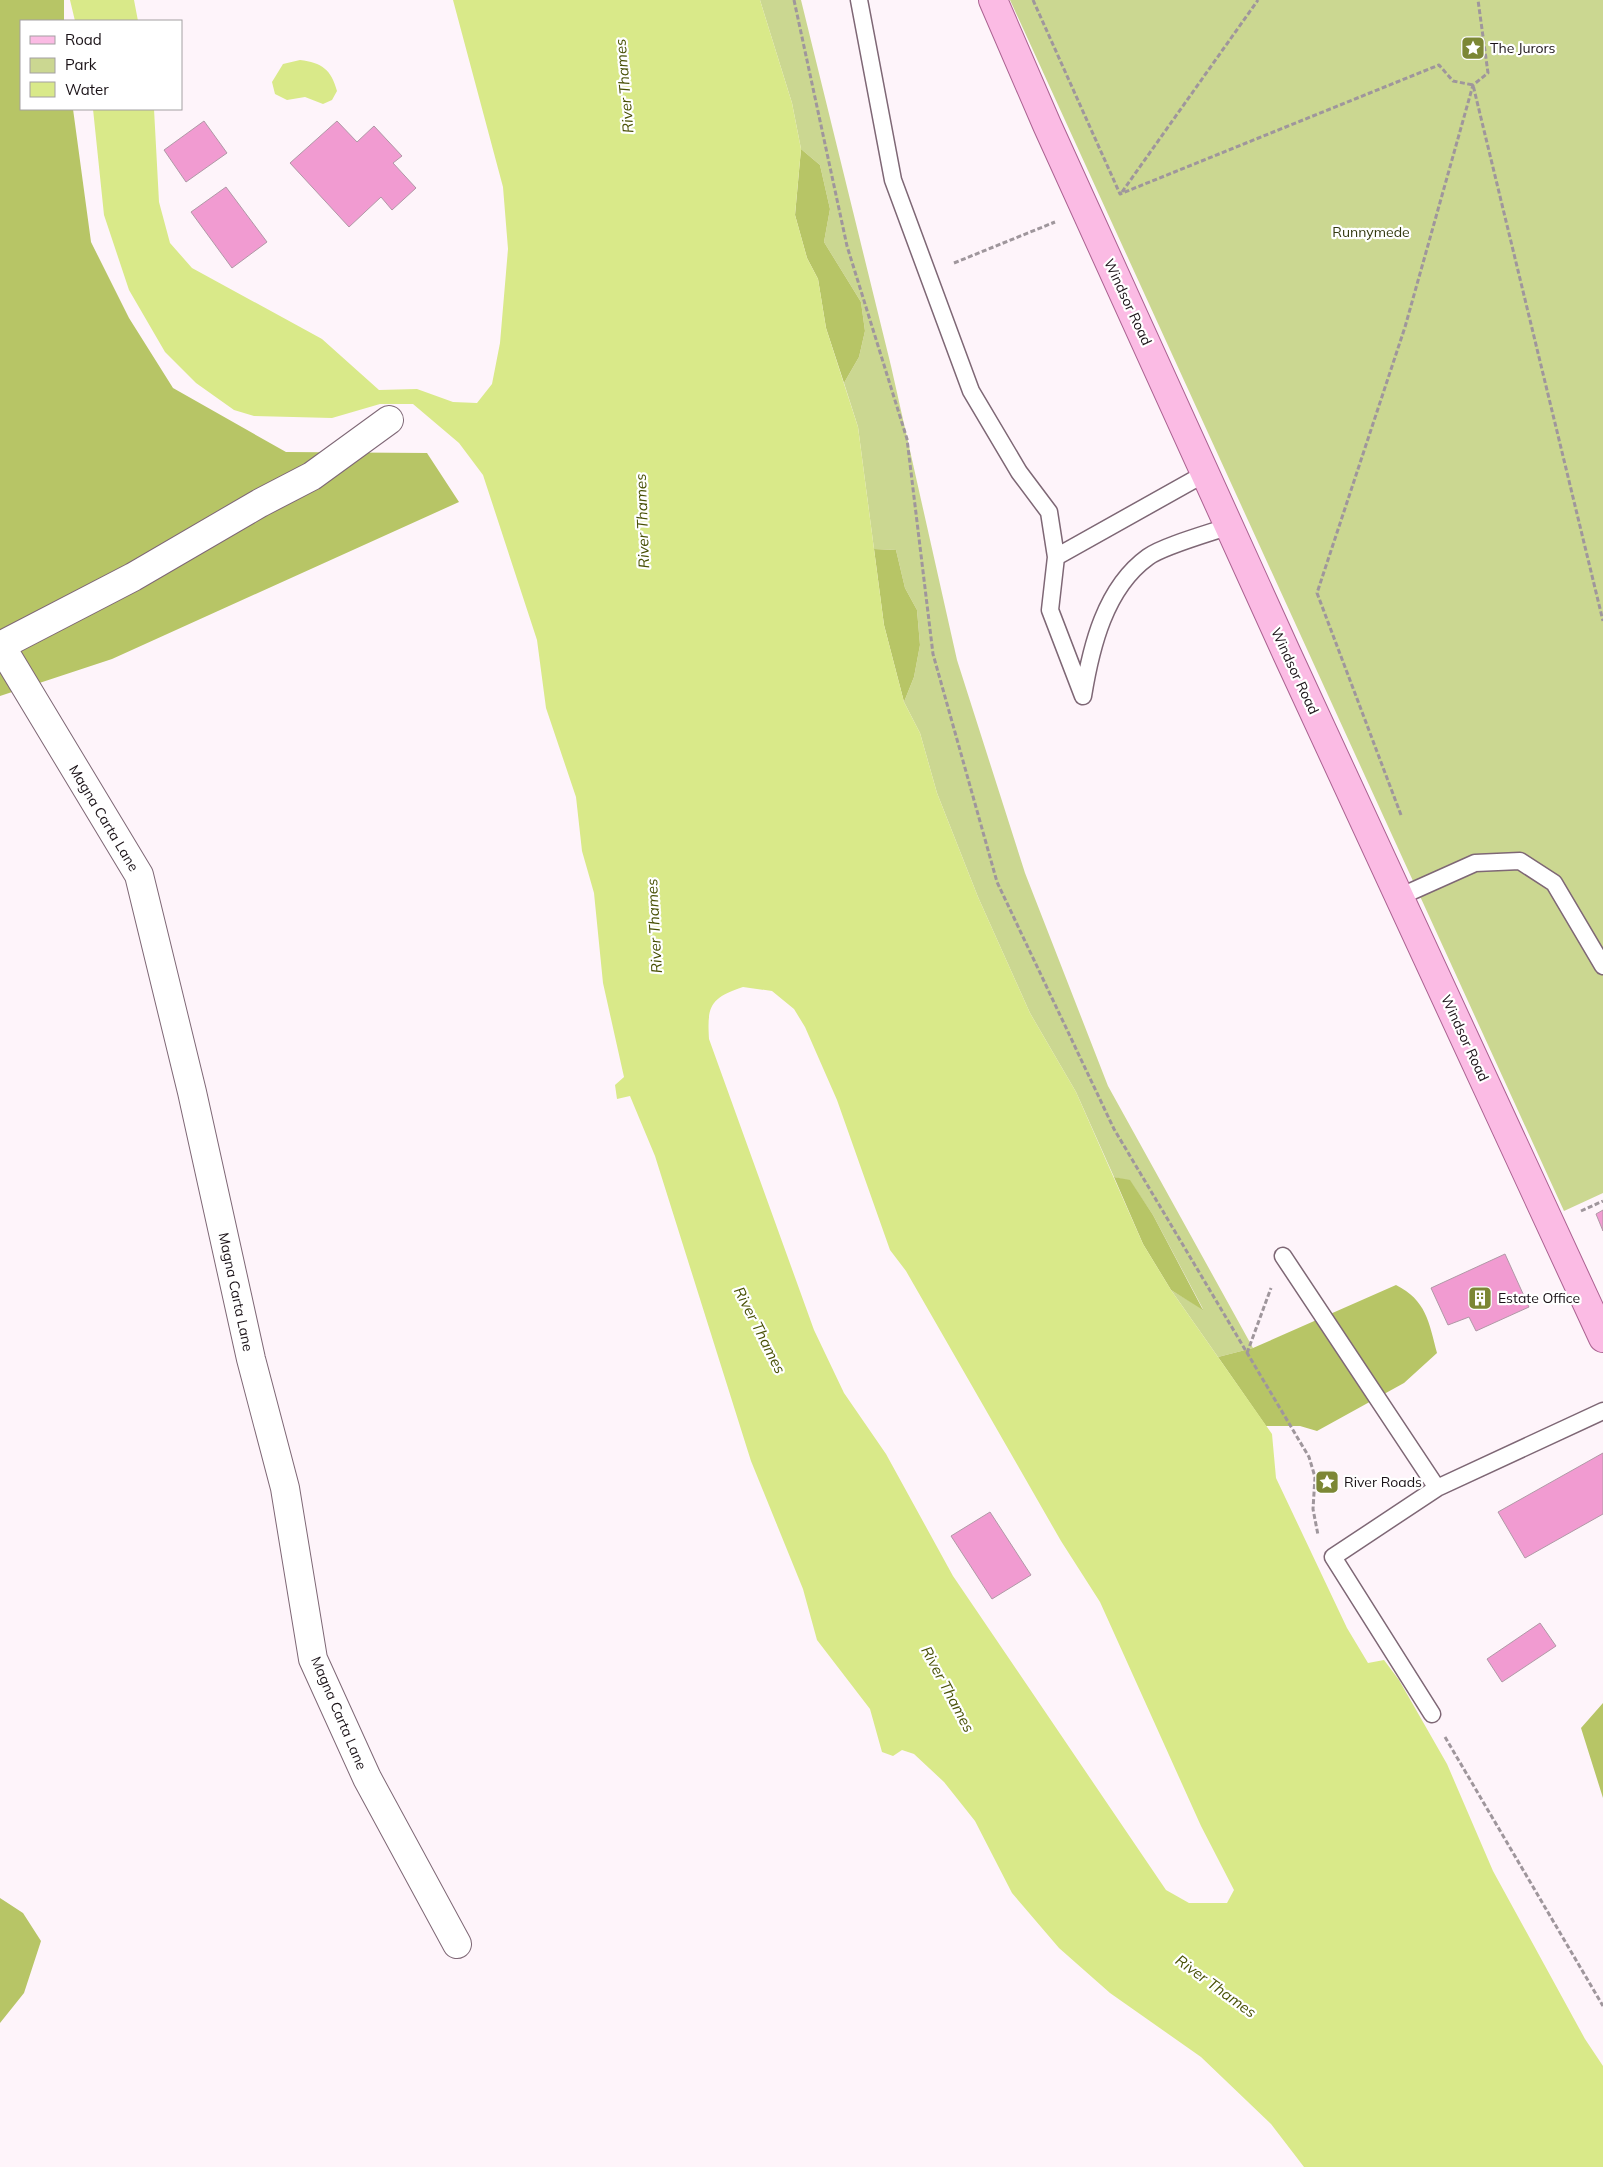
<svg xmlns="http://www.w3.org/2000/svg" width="1603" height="2167" viewBox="0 0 1603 2167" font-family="Mulish,sans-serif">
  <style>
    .green { fill: #cbd791 }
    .forest { fill: #b7c566 }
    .water { fill: #d9e989; fill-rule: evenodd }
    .building { fill: #f19bd1; stroke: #b098a6 }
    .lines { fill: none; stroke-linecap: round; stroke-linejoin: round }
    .lane-casing { stroke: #7e6775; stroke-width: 19 }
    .street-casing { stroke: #7e6775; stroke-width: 30 }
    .primary-casing { stroke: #ab6291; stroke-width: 30 }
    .path { stroke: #9f969c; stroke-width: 3; stroke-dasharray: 5 2.5; stroke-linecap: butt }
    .lane { stroke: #fff; stroke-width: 16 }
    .street { stroke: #fff; stroke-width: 28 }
    .primary { stroke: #fbbbe4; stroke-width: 28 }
    .labels { text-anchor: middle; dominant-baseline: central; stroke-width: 4.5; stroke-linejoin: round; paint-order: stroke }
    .poi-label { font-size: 14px; fill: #1a1217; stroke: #fff; text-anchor: start }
    .park-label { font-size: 14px; fill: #333910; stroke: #fff }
    .street-label { font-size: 14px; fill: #1a1217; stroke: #fff }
    .water-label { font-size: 15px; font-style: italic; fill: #485005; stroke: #fff }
  </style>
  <rect width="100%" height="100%" fill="#fef4fa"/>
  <path class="green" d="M760 0H801L891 366 957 660 1025 873 1108 1086 1253 1348 1218 1357 1171 1290 1203 1309 1153 1215 1130 1181 1114 1177 1076 1092 1030 1013 978 897 937 793 920 733 904 702 914 677 920 645 917 610 905 588 896 550 874 549 858 427 844 383 859 357 865 331 861 302 824 242 830 209 820 165 801 149 792 103Z
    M1010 0H1603V1193L1564 1211Z"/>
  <path class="forest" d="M0 0H64V21H21V109H73L91 242 129 318 173 388 286 452 427 453 459 502 112 659 0 696Z
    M801 149 820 165 830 209 824 242 861 302 865 331 859 357 844 383 826 328 818 279 807 258 795 215Z
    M874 549 896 550 905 588 917 610 920 645 914 677 904 702 884 625Z
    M1114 1177 1130 1180 1153 1215 1203 1310 1171 1290 1143 1244Z
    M1396 1285C1426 1300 1429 1322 1437 1353L1404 1383 1317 1431 1300 1426H1266L1218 1357 1253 1348Z
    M1603 1703V1798L1581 1728Z
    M0 1898 23 1913 41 1941 24 1993 0 2023Z"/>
  <path class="water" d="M70 0H134L138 21H75Z
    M453 0H760L792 103 801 149 795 215 807 258 818 279 826 328 858 427 884 625 904 702 920 733 937 793 978 897 1030 1013 1076 1092 1143 1244 1171 1290 1272 1434 1276 1478 1347 1628 1368 1663 1384 1660 1399 1680 1447 1764 1493 1871 1585 2039 1603 2066V2167H1304L1271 2124 1201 2057 1110 1993 1059 1948 1012 1893 975 1821 944 1782 914 1754 902 1750 893 1756 882 1752 870 1709 817 1640 803 1589 751 1461 655 1156 630 1096 617 1099 615 1085 624 1077 603 983 594 893 582 851 576 797 546 708 537 640 483 475 459 443 413 404H380L332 418 254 416 234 410 196 383 165 352 129 290 104 215 93 109H154L159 202 170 243 192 268 322 339 379 390 417 389 453 402 477 403 492 384 500 343 508 249 503 187ZM743 987 772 991 794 1009 805 1027 837 1100 890 1250 906 1271 1061 1541 1100 1602 1201 1826 1234 1890 1227 1903H1189L1166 1890 953 1576 886 1454 844 1393 814 1330 709 1039C707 1006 710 998 743 987Z
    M300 60C322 63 331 69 337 91L332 100 323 104 305 97 287 100 275 94 272 82 283 64Z"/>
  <path class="building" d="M204 121 227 153 186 182 164 150Z
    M337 121 357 142 374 126 402 156 393 163 416 188 392 210 381 197 349 227 290 163Z
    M226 187 267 242 232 268 191 212Z
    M1603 1210V1231L1596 1214Z
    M1505 1254 1529 1307 1476 1331 1469 1317 1448 1325 1431 1288Z
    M1603 1453V1514L1525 1558 1498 1512Z
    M990 1512 1031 1575 992 1599 951 1536Z
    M1540 1623 1556 1646 1502 1682 1487 1659Z"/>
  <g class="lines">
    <g class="lane-casing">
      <path id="lane" d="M859 0 893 180 971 391 1019 472 1049 512 1056 557 1050 610 1083 696
        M1056 557 1206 473
        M1083 696C1091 647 1105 588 1148 557 1163 546 1210 533 1230 526
        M1399 897 1475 863 1520 861 1554 883 1603 966
        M1283 1256 1437 1488
        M1432 1714 1333 1557 1437 1488 1603 1411"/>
    </g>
    <g class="street-casing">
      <path id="street" d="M0 646 133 577 260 503 312 476 389 420
        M1 646 139 875 192 1092 251 1359 285 1488 313 1659 367 1778 457 1944"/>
    </g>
    <g class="primary-casing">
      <path id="primary" d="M993 0 1047 125 1287 654 1603 1338"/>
    </g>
    <path class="path" d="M794 0 847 246 907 439 933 654 997 882 1114 1129 1309 1457 1315 1477 1313 1509 1318 1535
      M1033 0 1120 194 1439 65 1453 81 1473 85 1603 621
      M1122 192 1258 0
      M954 263 1055 222
      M1401 815 1317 593 1405 327 1473 85 1488 73 1478 0
      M1581 1211 1603 1201
      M1247 1353 1271 1288
      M1445 1737 1603 2006"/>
    <use href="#lane" class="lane"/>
    <use href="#street" class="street"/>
    <use href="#primary" class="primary"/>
  </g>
  <defs>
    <g id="sight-square" transform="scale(1.25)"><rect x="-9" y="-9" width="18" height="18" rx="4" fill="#7c8735" stroke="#fff"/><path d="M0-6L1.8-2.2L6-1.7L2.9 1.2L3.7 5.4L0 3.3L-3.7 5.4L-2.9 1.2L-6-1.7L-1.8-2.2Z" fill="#fff"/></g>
    <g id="building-square" transform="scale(1.25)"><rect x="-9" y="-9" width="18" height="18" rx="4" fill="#7c8735" stroke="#fff"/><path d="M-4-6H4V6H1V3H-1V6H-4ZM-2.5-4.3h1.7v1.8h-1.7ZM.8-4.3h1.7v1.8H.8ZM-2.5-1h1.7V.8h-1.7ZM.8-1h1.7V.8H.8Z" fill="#fff"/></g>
  </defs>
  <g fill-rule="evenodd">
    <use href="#sight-square" x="1473" y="48"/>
    <use href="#building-square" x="1480" y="1298"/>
    <use href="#sight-square" x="1327" y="1482"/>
  </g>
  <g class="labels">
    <g class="poi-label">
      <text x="1490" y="48">The Jurors</text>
      <text x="1498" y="1298">Estate Office</text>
      <text x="1344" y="1482">River Roads</text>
    </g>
    <g class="park-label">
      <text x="1371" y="232">Runnymede</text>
    </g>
    <g class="street-label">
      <text transform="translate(1128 302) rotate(65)">Windsor Road</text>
      <text transform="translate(1295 671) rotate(65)">Windsor Road</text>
      <text transform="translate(104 818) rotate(59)">Magna Carta Lane</text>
      <text transform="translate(1465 1038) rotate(65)">Windsor Road</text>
      <text transform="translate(236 1292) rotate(78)">Magna Carta Lane</text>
      <text transform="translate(339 1713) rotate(67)">Magna Carta Lane</text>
    </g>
    <g class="water-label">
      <text transform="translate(624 86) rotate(-95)">River Thames</text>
      <text transform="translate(642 521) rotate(-92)">River Thames</text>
      <text transform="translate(654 926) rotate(-93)">River Thames</text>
      <text transform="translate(760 1330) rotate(63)">River Thames</text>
      <text transform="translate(948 1689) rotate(62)">River Thames</text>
      <text transform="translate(1216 1986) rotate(36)">River Thames</text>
    </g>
  </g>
  <rect x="20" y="20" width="162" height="90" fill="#ffffff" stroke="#a3a0a2"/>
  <rect x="30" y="36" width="25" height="8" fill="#fbbbe4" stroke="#a3a0a2"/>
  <text x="65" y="45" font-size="15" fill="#1a1217">Road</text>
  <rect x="30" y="58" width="25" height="15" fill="#cbd791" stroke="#a3a0a2"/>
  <text x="65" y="70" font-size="15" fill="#1a1217">Park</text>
  <rect x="30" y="82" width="25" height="15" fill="#d9e989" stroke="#a3a0a2"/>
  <text x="65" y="95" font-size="15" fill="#1a1217">Water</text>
</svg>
